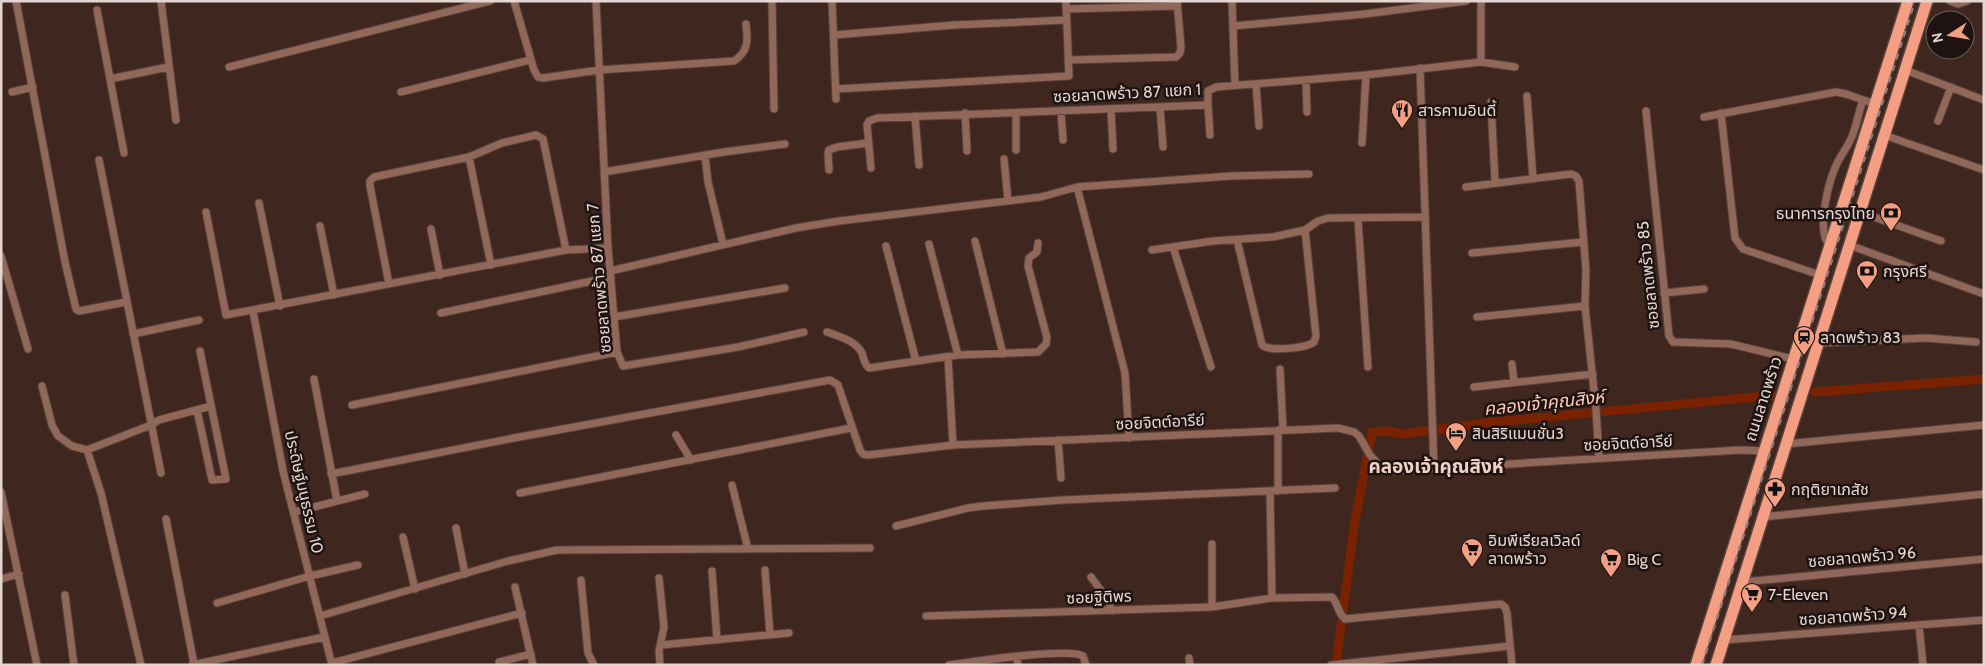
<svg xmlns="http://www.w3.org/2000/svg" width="1985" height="666" viewBox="0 0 1985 666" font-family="Cabin,'Noto Sans Thai',sans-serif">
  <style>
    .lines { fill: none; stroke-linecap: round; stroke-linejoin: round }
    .canal { stroke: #7a2100; stroke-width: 9 }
    .minor-casing { stroke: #5a433c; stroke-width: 9 }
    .primary-casing { stroke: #5a433c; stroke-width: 14 }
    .minor { stroke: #91675a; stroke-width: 7 }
    .primary { stroke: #f49f83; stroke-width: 11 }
    .rail { stroke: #927e78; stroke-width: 2.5; stroke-dasharray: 6 6; stroke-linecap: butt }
    .labels { text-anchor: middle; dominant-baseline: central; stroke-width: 5; stroke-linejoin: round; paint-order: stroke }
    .street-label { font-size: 16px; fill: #e6d6d1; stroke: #1e1310 }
    .poi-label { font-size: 16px; fill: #e6d6d1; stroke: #1e1310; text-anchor: start }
    .water-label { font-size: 18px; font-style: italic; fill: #fecaba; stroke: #1e1310 }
    .quarter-label { font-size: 19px; font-weight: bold; fill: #f0d1c7; stroke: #1e1310 }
  </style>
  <rect width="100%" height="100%" fill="#3f2720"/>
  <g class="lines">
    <path class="canal" d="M1815 392 1984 379
      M1336 665 1354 526 1372 432 1390 431 1403 434 1484 423 1775 395"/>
    <g class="minor-casing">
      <path id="minor" d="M16 1 65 262 76 309 79 311 126 302
        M161 1 176 120
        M514 1 534 70 538 77 543 78 599 70 734 61C749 51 748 40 746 24
        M596 1 608 248 617 352 623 366 738 347 804 332
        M772 1 774 109
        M832 1 836 99
        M1232 1 1235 85
        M1950 1 1958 4 1967 1
        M1066 9 1177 6
        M97 10 124 153
        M1233 26 1365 14 1466 1
        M834 35 954 25 1066 20
        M1068 60 1176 57 1180 53 1181 47 1177 1
        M1481 62V1
        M229 67 490 1
        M1420 68 1434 468
        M1905 70 1984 100
        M110 79 168 67
        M1306 80 1307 112
        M1256 84 1259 126
        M836 89 1069 76 1066 1
        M12 92 33 87
        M401 92 530 60
        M1527 96 1533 179
        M1491 102 1495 182
        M1208 105 1210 135
        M1160 107 1163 147
        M1111 110 1113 149
        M1646 111 1669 336 1673 342 1731 344 1793 359
        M1061 112 1063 140
        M965 113 967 151
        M1016 113V150
        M1721 113 1735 238 1743 249 1820 275
        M915 116 919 165
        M1704 117 1836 92 1846 94 1875 104
        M1938 121 1951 87
        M1884 135 1984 170
        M1362 143 1366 75
        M705 155 708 182 723 244
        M469 157 491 265
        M1004 159 1008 201
        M99 160 161 473
        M871 168 867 125 869 121 877 118 1208 105V91L1216 87 1366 75 1481 62 1515 67
        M829 170 828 153 829 150 837 147 868 143
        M604 172 724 152 785 144
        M1077 187 1125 373 1129 438
        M1466 187 1571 174 1576 176 1579 181 1586 270 1585 306 1596 409 1599 458
        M259 203 280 306
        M206 212 226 315 566 250 608 248
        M1860 212 1941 241
        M1358 219 1368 367
        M320 226 334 295
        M431 229 440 275
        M1237 240 1262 345C1269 352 1307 348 1314 342L1316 336 1305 230
        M975 241 1003 354
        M1831 241 1826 240C1819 223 1828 184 1835 168 1840 155 1849 146 1853 134 1857 123 1859 111 1863 100
        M929 244 958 355
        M1849 245 1984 294
        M886 246 916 361
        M1173 247 1211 367
        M1152 250 1213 241 1273 237 1305 230 1318 221 1328 218 1424 217
        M1472 253 1583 242
        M1 256 28 349
        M610 271 796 228 839 221 1041 197 1077 187 1231 176 1309 174
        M389 284 370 186V181L374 177 469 157 502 143 536 135 543 139 566 250
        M1664 293 1704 289
        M253 311 283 471 332 665
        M441 313 611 277
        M614 317 785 288
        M1477 317 1585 306
        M827 332C840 337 855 340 862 353 864 359 864 364 869 368L958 355 1038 352 1046 344 1047 338 1028 266 1029 258 1037 252 1038 243
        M133 334 199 320
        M1818 343 1926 338 1976 342
        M948 357 953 445
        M1512 364 1514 382
        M1280 369 1283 430
        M314 379 337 501
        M42 386 52 425 58 436 72 446 87 450 151 425 159 420 211 406
        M1474 387 1593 374
        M352 405 617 352
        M197 410 212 480 226 479 200 351
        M1278 430V491
        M676 435 691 460
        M1058 440 1061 478
        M1786 444 1984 425
        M87 450 101 493 141 665
        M331 474 514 438 830 380 838 385 860 450 863 454 868 455 953 445 1338 428 1354 432 1359 436 1370 455 1379 465 1394 471 1740 450 1764 451
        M732 485 748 549
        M1 492 37 665
        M1270 492 1272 598
        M520 493 851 428
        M294 512 365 494
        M1763 517 1984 494
        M166 519 194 664
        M896 526 968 508 983 506 1063 500 1335 488
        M456 528 465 574
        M403 537 415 589
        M1212 544V607
        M765 570 770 635
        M712 571 717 640
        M1091 577 1108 600 1112 611
        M659 578 664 627 659 651 660 665
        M1 579 19 574
        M581 580 588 653 594 665
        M1743 582 1984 559
        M515 587 533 665
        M65 595 74 665
        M217 603 310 576 358 565
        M320 616 508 561 557 550 870 548
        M926 616 1212 607 1272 598 1332 597C1338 603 1337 612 1345 619L1501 604 1505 607 1507 613 1512 665
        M1919 625 1923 665
        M1724 640 1984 620
        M661 645 789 633
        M1017 657 1018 665
        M1189 658 1190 665
        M499 662 531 654
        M332 663 522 613
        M192 665 324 637
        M949 665C972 662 1068 647 1083 656L1086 665
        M1331 665 1510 646"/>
    </g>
    <g class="primary-casing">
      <path id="primary" d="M1696 665 1908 1
        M1716 665 1927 1"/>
    </g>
    <use href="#minor" class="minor"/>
    <use href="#primary" class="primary"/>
    <path class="rail" d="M1702 665 1915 1"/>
  </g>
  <defs>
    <g id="restaurant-pin" transform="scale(1.125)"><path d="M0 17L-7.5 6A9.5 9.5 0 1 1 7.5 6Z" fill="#f39f84" stroke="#1e1310"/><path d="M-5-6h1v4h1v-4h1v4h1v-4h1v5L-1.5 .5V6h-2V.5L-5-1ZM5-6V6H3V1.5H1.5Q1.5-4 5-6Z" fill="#111"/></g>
    <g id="bank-pin" transform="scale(1.125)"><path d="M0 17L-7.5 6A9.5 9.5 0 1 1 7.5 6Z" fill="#f39f84" stroke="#1e1310"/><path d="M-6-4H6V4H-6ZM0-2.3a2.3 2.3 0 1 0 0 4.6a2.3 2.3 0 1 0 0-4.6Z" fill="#111"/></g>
    <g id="station-pin" transform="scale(1.125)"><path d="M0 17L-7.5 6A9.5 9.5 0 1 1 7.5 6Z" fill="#f39f84" stroke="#1e1310"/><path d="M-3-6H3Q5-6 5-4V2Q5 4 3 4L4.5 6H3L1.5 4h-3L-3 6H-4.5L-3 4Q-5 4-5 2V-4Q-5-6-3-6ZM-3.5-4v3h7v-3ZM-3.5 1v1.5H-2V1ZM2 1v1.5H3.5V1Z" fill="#111"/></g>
    <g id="hotel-pin" transform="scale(1.125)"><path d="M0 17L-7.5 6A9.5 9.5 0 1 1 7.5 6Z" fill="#f39f84" stroke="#1e1310"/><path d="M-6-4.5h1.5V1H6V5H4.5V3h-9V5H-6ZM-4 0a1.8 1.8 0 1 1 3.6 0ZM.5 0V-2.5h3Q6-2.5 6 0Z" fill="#111"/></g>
    <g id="pharmacy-pin" transform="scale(1.125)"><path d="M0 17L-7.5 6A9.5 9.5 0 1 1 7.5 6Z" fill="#f39f84" stroke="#1e1310"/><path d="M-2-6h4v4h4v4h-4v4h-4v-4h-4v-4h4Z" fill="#111"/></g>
    <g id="supermarket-pin" transform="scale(1.125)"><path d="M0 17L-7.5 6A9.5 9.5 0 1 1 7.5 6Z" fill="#f39f84" stroke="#1e1310"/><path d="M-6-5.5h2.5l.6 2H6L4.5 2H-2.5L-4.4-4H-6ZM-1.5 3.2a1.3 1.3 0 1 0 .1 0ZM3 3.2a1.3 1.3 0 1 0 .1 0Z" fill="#111"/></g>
  </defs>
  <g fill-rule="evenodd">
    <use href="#restaurant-pin" x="1402" y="110"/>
    <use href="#bank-pin" x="1891" y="213"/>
    <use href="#bank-pin" x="1867" y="271"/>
    <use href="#station-pin" x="1804" y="337"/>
    <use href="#hotel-pin" x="1456" y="433"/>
    <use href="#pharmacy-pin" x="1775" y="489"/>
    <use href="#supermarket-pin" x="1472" y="549"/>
    <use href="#supermarket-pin" x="1611" y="559"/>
    <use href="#supermarket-pin" x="1752" y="594"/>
  </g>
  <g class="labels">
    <g class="street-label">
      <text transform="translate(1127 93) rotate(-3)">ซอยลาดพร้าว 87 แยก 1</text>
      <text transform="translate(1648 275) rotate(-96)">ซอยลาดพร้าว 85</text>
      <text transform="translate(599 278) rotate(-95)">ซอยลาดพร้าว 87 แยก 7</text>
      <text transform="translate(1763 399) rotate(-72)">ถนนลาดพร้าว</text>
      <text transform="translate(1160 422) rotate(-3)">ซอยจิตต์อารีย์</text>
      <text transform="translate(1628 443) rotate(-3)">ซอยจิตต์อารีย์</text>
      <text transform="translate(304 492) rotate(77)">ประดิษฐ์มนูธรรม 10</text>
      <text transform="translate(1862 557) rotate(-5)">ซอยลาดพร้าว 96</text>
      <text transform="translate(1099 597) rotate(-2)">ซอยฐิติพร</text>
      <text transform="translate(1853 616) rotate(-4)">ซอยลาดพร้าว 94</text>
    </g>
    <g class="poi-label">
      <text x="1418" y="110">สารคามอินดี้</text>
      <text x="1875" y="213" text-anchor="end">ธนาคารกรุงไทย</text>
      <text x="1883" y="271">กรุงศรี</text>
      <text x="1820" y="337">ลาดพร้าว 83</text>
      <text x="1472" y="433">สินสิริแมนชั่น3</text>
      <text x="1791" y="489">กฤติยาเภสัช</text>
      <text x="1488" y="540">อิมพีเรียลเวิลด์<tspan x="1488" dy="18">ลาดพร้าว</tspan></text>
      <text x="1627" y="559">Big C</text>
      <text x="1768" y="594">7-Eleven</text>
    </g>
    <g class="water-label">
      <text transform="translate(1544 403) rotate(-6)">คลองเจ้าคุณสิงห์</text>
    </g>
    <g class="quarter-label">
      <text x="1436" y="466">คลองเจ้าคุณสิงห์</text>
    </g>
  </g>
  <rect width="1985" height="666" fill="none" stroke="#e6d6d1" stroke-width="5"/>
  <g transform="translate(1950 35) rotate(258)"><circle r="24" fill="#1e1310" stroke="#6e615d"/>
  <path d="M0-4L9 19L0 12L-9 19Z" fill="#f39f84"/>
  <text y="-8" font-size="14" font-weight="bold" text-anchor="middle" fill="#e6d6d1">N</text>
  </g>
</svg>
